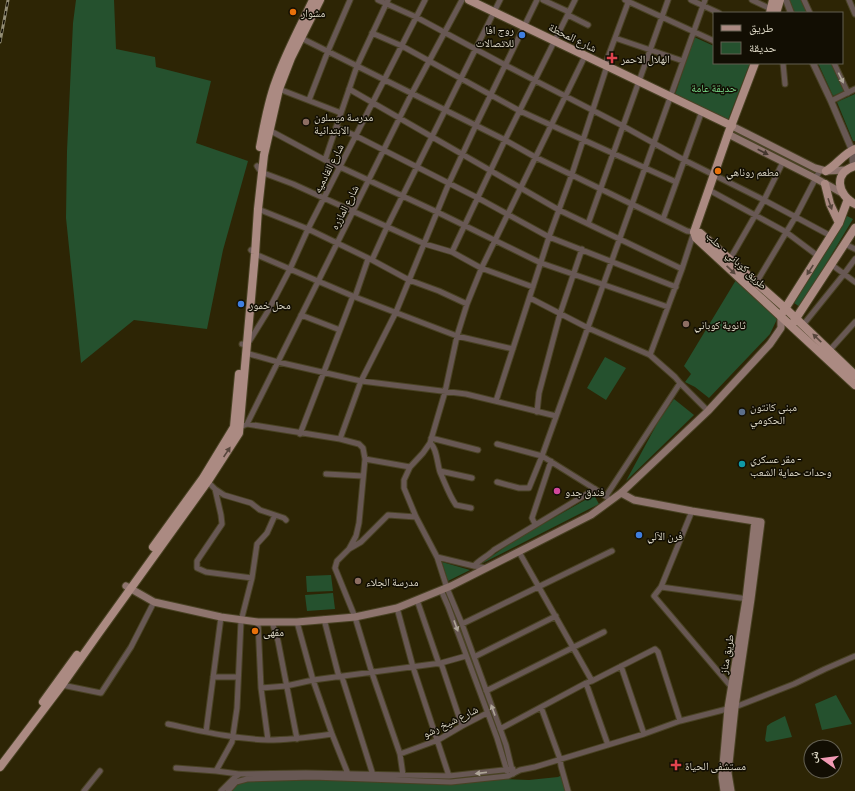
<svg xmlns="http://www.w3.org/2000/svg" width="855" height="791" viewBox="0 0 855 791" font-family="Commissioner,'Noto Naskh Arabic',sans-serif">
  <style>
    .green { fill: #25512e }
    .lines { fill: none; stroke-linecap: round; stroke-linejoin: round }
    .minor-casing { stroke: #494224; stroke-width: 7 }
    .tertiary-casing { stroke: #494224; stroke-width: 8 }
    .secondary-casing { stroke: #494224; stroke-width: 9 }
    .primary-casing { stroke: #494224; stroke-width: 10 }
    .minor { stroke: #685854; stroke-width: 5 }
    .tertiary { stroke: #685854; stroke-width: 6 }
    .secondary { stroke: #8e746e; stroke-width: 7 }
    .primary { stroke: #ab8a82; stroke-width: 8 }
    .rail-casing { stroke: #938d75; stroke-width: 3 }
    .rail { stroke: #120e03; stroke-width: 1.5; stroke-dasharray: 4.5; stroke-linecap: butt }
    .oneway { fill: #aea598 }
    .oneway2 { fill: #44372e }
    .oneway3 { fill: #57463c }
    .food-dot { fill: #e8710a; stroke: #120e03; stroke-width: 1.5 }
    .shop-dot { fill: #3f7fe0; stroke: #120e03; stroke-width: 1.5 }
    .health-dot { fill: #e0444e; stroke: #120e03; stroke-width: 1.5 }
    .education-dot { fill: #8d6e63; stroke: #120e03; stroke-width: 1.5 }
    .service-dot { fill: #5c6f8a; stroke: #120e03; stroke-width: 1.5 }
    .culture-dot { fill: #0f9aa8; stroke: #120e03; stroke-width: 1.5 }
    .hotel-dot { fill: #d1479c; stroke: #120e03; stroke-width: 1.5 }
    .labels { text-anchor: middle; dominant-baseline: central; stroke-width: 3; stroke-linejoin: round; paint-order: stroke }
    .poi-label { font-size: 11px; fill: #ddd8c6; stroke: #120e03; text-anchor: start }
    .street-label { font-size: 11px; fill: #ddd8c6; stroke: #120e03 }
    .park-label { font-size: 11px; fill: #76d889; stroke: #120e03 }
  </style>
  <rect width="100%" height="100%" fill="#2d2505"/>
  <path class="green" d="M76 0H114L116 49 155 57 156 67 211 81 196 143 248 161 223 250 207 329 134 320 81 363 66 218 67 151 73 23Z
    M789 0H801L808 13H795Z
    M694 37 714 46V63H750L728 120 675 95Z
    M818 63H831L844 91 833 96Z
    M855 94V141H853L837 102Z
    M847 216 853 219 800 307 794 303Z
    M736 280 778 317 770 334 709 398 695 387 685 382 691 374 684 366Z
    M605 357 626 368 606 400 587 388Z
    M674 399 694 415 626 481 658 422Z
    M594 495 599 504 479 565 520 537Z
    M442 562 470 570 448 581Z
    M331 575 333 591 307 592 306 576Z
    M333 593 335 609 307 611 305 595Z
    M836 695 852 724 822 730 815 704Z
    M785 716 792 737 767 742 765 740 767 726 771 723Z
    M564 774 570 791H231L238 782 306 778 451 784 502 779 529 780 558 777Z"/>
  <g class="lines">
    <g class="minor-casing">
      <path id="minor" d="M378 0 416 17 505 65 623 126 684 160 764 200 831 236
        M543 0 569 12
        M625 0 714 41
        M691 0 719 13
        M752 0 771 9
        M804 0 810 13
        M849 0 855 14
        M568 15 588 25
        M372 33 402 46 520 111 676 182
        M301 38 505 140 535 157 687 231 694 232 682 269 650 355
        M615 38 683 61
        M783 63 785 84
        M834 63 848 93
        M605 65 629 0
        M279 89 341 113
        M349 89 559 210 682 269
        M309 100 328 51 350 0
        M831 101 855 89
        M336 127 356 136 478 198 549 237 676 287
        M269 130 325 160 437 212 541 263 668 307
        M325 160 357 66 388 0
        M257 166 261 172 293 184 425 244 452 252 481 268 533 287
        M709 190 786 232 818 256
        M258 209 308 229 372 260 409 280 439 291 467 304
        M663 219 702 111
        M588 224 668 0
        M845 244 855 249
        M251 250 255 254 355 297 457 336 513 349
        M452 252 505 140 575 0
        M730 259 764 200 783 162
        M372 260 387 227 500 0
        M832 265 855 282
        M756 283 796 216 820 170
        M355 297 368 259
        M530 298 588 328 650 355 675 377 680 383 606 496
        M301 315 340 330
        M803 325 844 274 855 259
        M242 344 247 345 268 311 290 269 308 229 425 0
        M829 351 855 322
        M246 353 278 362 361 381 466 394 556 416
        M680 383 708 411
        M496 401 549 237 572 174 607 66
        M537 412 539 393 560 314 582 249
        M247 424 412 93 462 0
        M237 427H240L247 424 340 439 359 444 363 448 365 459 410 467
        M300 434 353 296
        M431 438 478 450
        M340 439 361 381 396 312 449 183 476 125 537 0
        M430 443C437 448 437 463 440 472 445 483 449 495 456 505L471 508
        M497 444 542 456 595 489 608 498
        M365 459 359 523 356 536 349 549 337 561 335 568 355 617 372 673 400 754 403 775
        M440 471 472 478
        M326 474 363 476
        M206 480 215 489 224 495 251 503 260 510 284 518 286 520
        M497 482 519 488H529L542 456 705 0
        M215 489 221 515 222 524 197 561V568L206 572 252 578
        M692 511 661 587 748 599
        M535 524 532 518 551 461
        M349 549 361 542 388 515 416 517
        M519 552 592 681 586 683 608 745
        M437 557 474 566 487 568
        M474 566C479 560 488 556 494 550L595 489
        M661 587 654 596 733 689
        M441 590 448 606 497 738 507 771
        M417 600 439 664
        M397 608 413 667 449 776
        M324 619 339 677
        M258 622 261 688
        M272 622 278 641 297 739
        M297 622 313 680 332 734 348 774
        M462 624 612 551
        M474 657 556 616
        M441 663 462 726
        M621 666 644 734
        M213 677H238
        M342 677 373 775
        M592 681 655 649 658 652 680 721
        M62 685 101 693 131 647 154 602
        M486 691 604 632
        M541 707 560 759 561 766 568 791
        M168 724C201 731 234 739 268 740 290 740 311 737 332 734
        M500 729 586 683
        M206 732 221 617
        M268 740 261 688 286 686 313 680 441 663 466 656
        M400 754 438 740 462 726 487 713
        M176 768 216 771
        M239 774 216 771 232 742 237 708 241 621 252 578 257 544 267 533 275 515
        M513 774 506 745 462 624 447 588 437 557 416 517 404 488V480L410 467 423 453 430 443 445 392 457 336 467 304 482 267 585 56
        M84 791 100 771
        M221 791 235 777 240 774 306 773 449 776 513 769
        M228 791 236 782 247 779 312 777 451 782 508 776 520 770 535 767 644 734 680 721 735 707 794 684 825 669 855 656"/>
    </g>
    <g class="tertiary-casing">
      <path id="tertiary" d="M786 0 791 13
        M813 63 831 101 852 150 853 166"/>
    </g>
    <g class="secondary-casing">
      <path id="secondary" d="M732 126 815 168 826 171 845 170
        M728 134 815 178 844 194
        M621 493 634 500 692 511 761 522 751 599 735 707 728 773 731 791
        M126 586 154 602 221 617 258 622H297L355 617 397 608 451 586 591 515 621 493 708 411 770 344 781 328V316
        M724 791 722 777 728 708 746 599 755 521"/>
    </g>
    <g class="primary-casing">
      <path id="primary" d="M469 0 732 126
        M770 13 773 0
        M776 13 780 0
        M260 147C264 126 268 102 276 81 286 53 300 27 313 0
        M855 166C833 172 837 195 855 204
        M826 171C837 165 843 154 855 149
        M825 184 830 204 839 223
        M694 232 696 238 855 385
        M694 232 700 233 785 308 855 375
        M694 232 728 134 755 63
        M783 312 839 223 848 199
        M793 323 855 228
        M153 547 203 478 234 427 239 374
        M43 702 77 655
        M0 767 62 685 98 634 208 481 239 433 255 254 258 209 264 155 279 89 291 58 320 0"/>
    </g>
    <use href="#minor" class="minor"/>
    <use href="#tertiary" class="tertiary"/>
    <use href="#secondary" class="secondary"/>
    <use href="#primary" class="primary"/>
    <g class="rail-casing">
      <path id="rail" d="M0 42 8 0"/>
    </g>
    <use href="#rail" class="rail"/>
  </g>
  <defs><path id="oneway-solid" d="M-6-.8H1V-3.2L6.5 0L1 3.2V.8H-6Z"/></defs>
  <g class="oneway">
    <use href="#oneway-solid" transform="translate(841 78) rotate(64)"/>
    <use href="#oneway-solid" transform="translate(456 626) rotate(70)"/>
    <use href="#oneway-solid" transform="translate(493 710) rotate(-110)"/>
    <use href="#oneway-solid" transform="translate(481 773) rotate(173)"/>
  </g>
  <use class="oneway2" href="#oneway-solid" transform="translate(763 152) rotate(27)"/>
  <g class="oneway3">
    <use href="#oneway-solid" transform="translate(830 204) rotate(71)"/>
    <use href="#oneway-solid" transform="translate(731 270) rotate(43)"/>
    <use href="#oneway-solid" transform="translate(810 270) rotate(123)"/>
    <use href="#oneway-solid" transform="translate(817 338) rotate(-136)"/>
    <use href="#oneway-solid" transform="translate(227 452) rotate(-56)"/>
  </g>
  <g class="food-dot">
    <circle cx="293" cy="12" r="4"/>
    <circle cx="718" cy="171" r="4"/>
    <circle cx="255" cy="631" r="4"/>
  </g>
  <g class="shop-dot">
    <circle cx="522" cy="35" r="4"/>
    <circle cx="241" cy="304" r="4"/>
    <circle cx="639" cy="535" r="4"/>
  </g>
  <g class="health-dot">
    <path d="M610 52h4v4h4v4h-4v4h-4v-4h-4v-4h4z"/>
    <path d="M674 759h4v4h4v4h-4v4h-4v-4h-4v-4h4z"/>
  </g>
  <g class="education-dot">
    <circle cx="306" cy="122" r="4"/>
    <circle cx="686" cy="324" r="4"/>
    <circle cx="358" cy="581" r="4"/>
  </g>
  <circle class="service-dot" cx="742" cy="412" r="4"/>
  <circle class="culture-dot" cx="742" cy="464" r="4"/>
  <circle class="hotel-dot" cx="557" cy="491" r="4"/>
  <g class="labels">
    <g class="poi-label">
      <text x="301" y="12">مشوار</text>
      <text x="514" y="29" text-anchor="end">روج افا<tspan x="514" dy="13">للاتصالات</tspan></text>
      <text x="621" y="58">الهلال الاحمر</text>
      <text x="314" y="116">مدرسة ميسلون<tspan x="314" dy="13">الابتدائية</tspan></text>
      <text x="726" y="171">مطعم روناهي</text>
      <text x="249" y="304">محل خمور</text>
      <text x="694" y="324">ثانوية كوباني</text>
      <text x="750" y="406">مبنى كانتون<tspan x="750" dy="13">الحكومي</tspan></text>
      <text x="750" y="458">مقر عسكري -<tspan x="750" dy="13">وحدات حماية الشعب</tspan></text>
      <text x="565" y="491">فندق جدو</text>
      <text x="647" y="535">فرن الآلي</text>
      <text x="366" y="581">مدرسة الجلاء</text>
      <text x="263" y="631">مقهى</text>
      <text x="685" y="765">مستشفى الحياة</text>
    </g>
    <g class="street-label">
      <text transform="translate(573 37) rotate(26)">شارع المحطة</text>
      <text transform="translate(328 168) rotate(-63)">شارع القادميه</text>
      <text transform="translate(344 207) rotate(-63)">شارع المازره</text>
      <text transform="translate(737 260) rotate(43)">طريق كوباني - حلب</text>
      <text transform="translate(726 654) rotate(-80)">طريق مناز</text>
      <text transform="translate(450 721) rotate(-26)">شارع شيخ رشو</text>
    </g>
    <g class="park-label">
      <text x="714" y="87">حديقة عامة</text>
    </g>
  </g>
  <rect x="713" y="12" width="130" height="52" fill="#120e03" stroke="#635f51"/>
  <rect x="721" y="25" width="20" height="6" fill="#ab8a82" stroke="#635f51"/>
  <text x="749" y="32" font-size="12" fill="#ddd8c6">طريق</text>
  <rect x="721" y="42" width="20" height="12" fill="#25512e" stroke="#635f51"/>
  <text x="749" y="52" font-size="12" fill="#ddd8c6">حديقة</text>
  <g transform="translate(823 759) rotate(284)"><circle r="19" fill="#120e03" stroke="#635f51"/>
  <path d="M0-3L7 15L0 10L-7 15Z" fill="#f19ab4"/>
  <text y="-6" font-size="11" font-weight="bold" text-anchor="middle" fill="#ddd8c6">ش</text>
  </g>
</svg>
